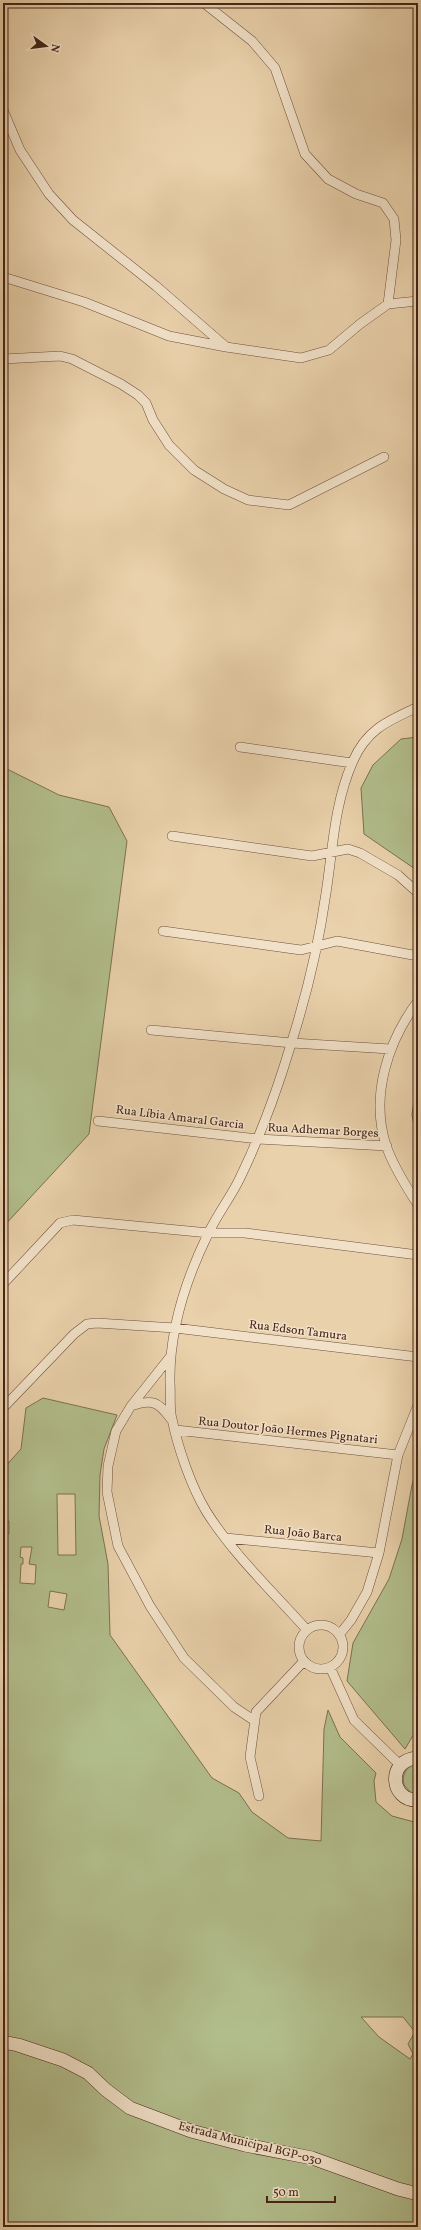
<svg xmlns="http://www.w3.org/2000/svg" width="421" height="2230" viewBox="0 0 421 2230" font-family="Vollkorn,serif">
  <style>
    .green { fill: #b2bd8c; stroke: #7c7052; fill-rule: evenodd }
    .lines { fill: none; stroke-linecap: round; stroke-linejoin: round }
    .street-casing { stroke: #6f4f3c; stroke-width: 10 }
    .secondary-casing { stroke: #462417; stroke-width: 14 }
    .street { stroke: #f1e1c8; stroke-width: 9 }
    .secondary { stroke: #f1e1c8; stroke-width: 13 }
    .labels { text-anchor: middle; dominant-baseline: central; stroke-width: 3; stroke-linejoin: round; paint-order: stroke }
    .street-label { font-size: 12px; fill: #462417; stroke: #f1e1c8 }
  </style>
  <rect width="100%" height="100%" fill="#e9d1ab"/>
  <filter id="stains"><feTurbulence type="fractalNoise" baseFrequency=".005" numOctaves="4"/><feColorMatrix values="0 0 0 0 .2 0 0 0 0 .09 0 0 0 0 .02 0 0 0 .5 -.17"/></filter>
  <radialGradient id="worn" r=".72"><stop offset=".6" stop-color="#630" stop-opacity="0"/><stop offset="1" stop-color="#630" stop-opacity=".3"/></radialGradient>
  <path class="green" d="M418 737V871L364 834 361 788 373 765 401 739Z
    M3 767 59 795 109 807 127 841 89 1134 3 1227Z
    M418 1068V1147L412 1115Z
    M43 1398 117 1415 104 1449 100 1475 99 1516 108 1564 110 1635 212 1778 239 1793 252 1812 288 1838 321 1841 324 1729 328 1710 340 1737 376 1773 374 1781 376 1802 392 1816 418 1823V2227H3V1534H9V1521H3V1469L21 1449 26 1408ZM57 1494H75L76 1555H58ZM21 1547H32L29 1564 36 1565 35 1584 20 1583 21 1564H23V1558L20 1557ZM50 1591 67 1594 64 1610 48 1607ZM361 2017H403L415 2032 408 2044 413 2054 410 2059 379 2037Z
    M418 1464V1727L405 1749 347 1681 353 1643 389 1579 402 1539 412 1485Z
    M418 1764V1794L410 1792 404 1785C401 1774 407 1765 418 1764Z"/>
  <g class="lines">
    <g class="street-casing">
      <path id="street" d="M204 3 252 41 275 68 305 154 328 179 356 194 383 203 394 219 396 240 388 304
        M3 110 20 150 49 194 73 220 156 286 225 346
        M3 277 84 302 169 336 226 347 301 358 329 350 360 324 388 304 418 301
        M3 359 60 356 72 359 121 384 138 395 146 403 153 420 169 445 194 470 224 489 248 500 289 505 384 457
        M240 747 352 763
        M172 836 312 856 348 849 360 853 398 875 418 893
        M163 931 301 950 337 941 418 956
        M418 1001C388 1041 370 1096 386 1145 392 1164 407 1188 418 1205
        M151 1030 292 1043 390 1049
        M98 1121 258 1139 387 1146
        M3 1284 60 1223 73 1220 209 1233H245L418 1255
        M170 1357 131 1406 116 1431 108 1466 107 1492 118 1546 150 1606 184 1658 234 1707 255 1721
        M131 1406C152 1399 158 1401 171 1419
        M3 1408 74 1334 87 1324 97 1323 175 1328 418 1357
        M176 1430 398 1455
        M226 1538 379 1553
        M299 1647a22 22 0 1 1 44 0a22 22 0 1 1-44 0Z
        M307 1630C274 1593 232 1553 206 1511 191 1486 178 1448 172 1419 169 1408 171 1395 170 1383 169 1330 185 1281 208 1234 217 1215 230 1198 239 1180 260 1137 277 1091 291 1044 306 997 319 942 326 893 333 848 334 804 353 761 367 729 388 721 418 707
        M339 1635 351 1620 367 1592 379 1553 398 1455 418 1405
        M330 1667 354 1720 400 1765
        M259 1796 250 1757 256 1712 304 1661"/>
    </g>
    <g class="secondary-casing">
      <path id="secondary" d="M418 1758C386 1759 390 1802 418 1800
        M3 2042 18 2045 63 2060 88 2073 106 2090 130 2108 191 2131 245 2145 312 2158 398 2189 418 2194"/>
    </g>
    <use href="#street" class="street"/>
    <use href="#secondary" class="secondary"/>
  </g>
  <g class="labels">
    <g class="street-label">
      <text transform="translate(180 1118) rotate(7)">Rua Líbia Amaral Garcia</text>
      <text transform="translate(323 1131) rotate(3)">Rua Adhemar Borges</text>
      <text transform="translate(298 1331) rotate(7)">Rua Edson Tamura</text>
      <text transform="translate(288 1431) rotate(6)">Rua Doutor João Hermes Pignatari</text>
      <text transform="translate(303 1534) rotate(6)">Rua João Barca</text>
      <text transform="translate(250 2144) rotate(14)">Estrada Municipal BGP-030</text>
    </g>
  </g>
  <rect width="421" height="2230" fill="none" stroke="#e9d1ab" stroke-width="16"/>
  <rect x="4" y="4" width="413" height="2222" fill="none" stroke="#462417" stroke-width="2"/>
  <rect x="8" y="8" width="405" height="2214" fill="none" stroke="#462417"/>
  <g transform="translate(46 46) rotate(104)" stroke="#f1e1c8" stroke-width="3" paint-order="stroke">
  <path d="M0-3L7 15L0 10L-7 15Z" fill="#462417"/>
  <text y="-6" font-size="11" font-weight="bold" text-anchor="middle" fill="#462417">N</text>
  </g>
  <path d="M267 2196v6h68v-6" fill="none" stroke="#462417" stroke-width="2"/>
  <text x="273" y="2196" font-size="12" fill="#462417" stroke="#f1e1c8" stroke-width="3" paint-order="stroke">50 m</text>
  <rect width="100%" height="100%" filter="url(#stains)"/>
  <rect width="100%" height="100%" fill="url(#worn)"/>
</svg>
